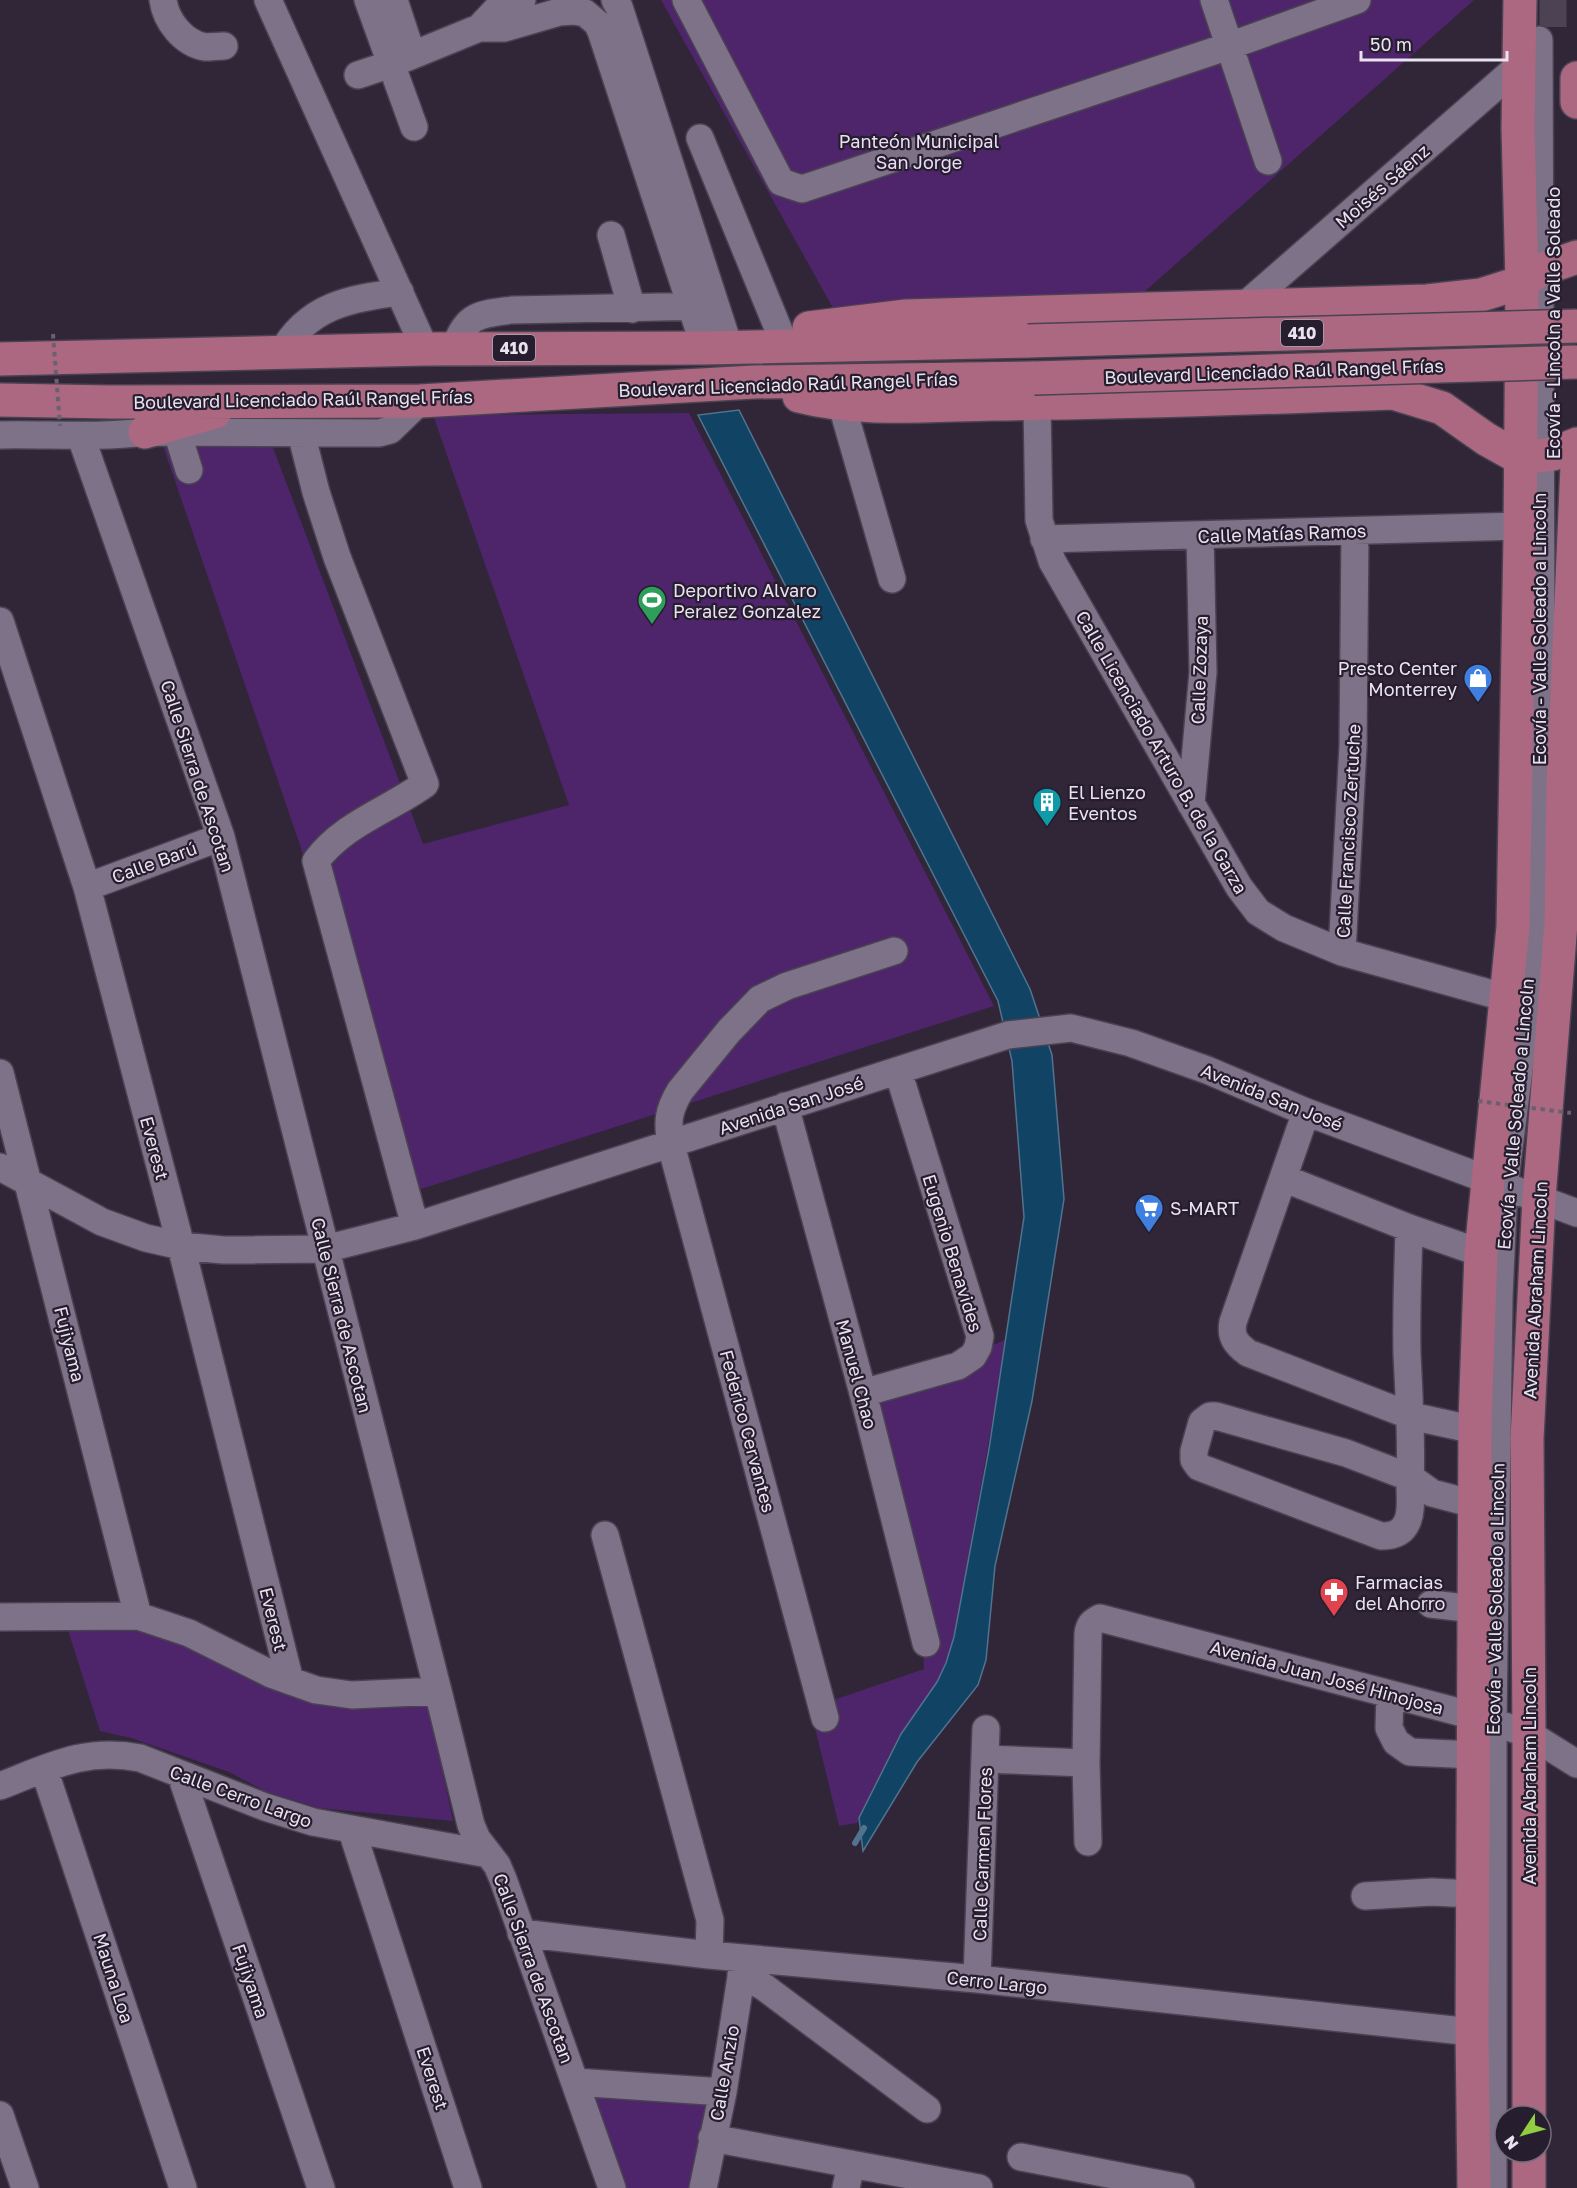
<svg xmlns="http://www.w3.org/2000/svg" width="1577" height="2188" viewBox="0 0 1577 2188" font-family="'Golos Text',sans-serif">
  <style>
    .green { fill: #4e246b }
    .water { fill: #114365; stroke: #52738e; stroke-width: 1.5 }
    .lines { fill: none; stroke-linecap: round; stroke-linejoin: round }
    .stream { stroke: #52738e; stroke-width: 6 }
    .minor-tunnel { stroke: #4c4253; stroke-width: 27; stroke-dasharray: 27 14; stroke-linecap: butt }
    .minor-casing { stroke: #4a4251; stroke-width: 30 }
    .major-casing { stroke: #4a4251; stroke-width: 36 }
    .minor { stroke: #7e7288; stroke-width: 27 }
    .major { stroke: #ac6880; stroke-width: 33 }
    .major-bridge-casing { stroke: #4a4251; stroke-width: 36; stroke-linecap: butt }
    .path-bridge { stroke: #696070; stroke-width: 4; stroke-dasharray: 4.5 4.5; stroke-linecap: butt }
    .major-bridge { stroke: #ac6880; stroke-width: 33 }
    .labels { text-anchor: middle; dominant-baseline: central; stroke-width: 4.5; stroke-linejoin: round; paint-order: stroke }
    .shield { fill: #261d2e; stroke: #aea8b5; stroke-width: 1.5 }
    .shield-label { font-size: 16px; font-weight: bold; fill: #e9e3ef }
    .park-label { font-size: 18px; fill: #eadff5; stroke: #261d2e }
    .street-label { font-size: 18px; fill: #e9e3ef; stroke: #261d2e }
    .poi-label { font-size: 18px; fill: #e9e3ef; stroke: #261d2e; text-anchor: start }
  </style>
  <rect width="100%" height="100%" fill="#302638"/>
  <path class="green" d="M661 0H1474L1143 293 833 308Z
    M689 413 994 1006 393 1198 301 848 163 446 272 445 423 844 569 805 433 415Z
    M1007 1339 954 1637 946 1663 937 1682 901 1734 857 1823 839 1826 810 1708 924 1669 923 1646 870 1397 971 1374 984 1349Z
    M121 1621 211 1647 315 1704 427 1696 453 1821 319 1808 267 1792 229 1772 131 1738 100 1731 66 1624Z
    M587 2087 710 2098 694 2188H620Z"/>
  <path class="water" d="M739 410 1030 989 1052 1055 1064 1199 1032 1401 995 1566 986 1660 978 1685 917 1762 863 1851 859 1818 901 1734 937 1682 946 1663 954 1637 989 1449 1024 1217 1012 1061 998 1001 698 415Z"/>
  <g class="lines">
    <path class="stream" d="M855 1843 864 1828"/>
    <path class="minor-tunnel" d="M1553 0V41"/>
    <g class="minor-casing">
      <path id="minor" d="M163 0C166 21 183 43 205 47 211 47 218 46 224 46
        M268 0 425 349
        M368 0 414 127
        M394 0 412 55
        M615 0 619 7 729 347
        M686 0 781 182 802 189 1229 46 1357 0
        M1214 0 1268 161
        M479 28 498 8 522 0
        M358 75 391 64 479 28H504L559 12 574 11 585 13 597 23 601 31 705 348
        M700 138 780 333
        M611 235 632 309
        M1243 307 1520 65
        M454 349C467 314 477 315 512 310L709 306
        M281 354C308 305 349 299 400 292
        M841 402 892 579
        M1037 404 1039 520 1052 561 1239 887 1258 912 1284 928 1342 952 1507 998
        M177 432 189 470
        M301 433 316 492 337 557 425 784C389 810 343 824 316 861L415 1226
        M0 435C49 434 96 438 145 432L379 433 390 430 420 401
        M81 437 221 837 438 1691 471 1825 477 1839 497 1865 503 1879 612 2188
        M1044 539 1520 526
        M0 621 87 887 181 1246 290 1681
        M1191 804 1203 672 1200 535
        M87 887 221 837
        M1342 952 1353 746 1355 531
        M0 1073 138 1616
        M785 1106 863 1393 926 1643
        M1306 1112 1233 1322C1230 1337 1236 1344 1248 1353L1411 1416 1475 1430
        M0 1167 102 1222 146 1238 181 1246 223 1250 325 1249 415 1226 1008 1035 1071 1028 1131 1043 1207 1070 1306 1112 1577 1213
        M1283 1178 1409 1228 1481 1253
        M1409 1228C1408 1270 1406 1311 1407 1353 1409 1397 1412 1441 1410 1486 1410 1497 1412 1512 1407 1522 1402 1534 1392 1536 1381 1536L1199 1467 1194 1460V1451L1202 1422 1210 1416H1216L1346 1453 1411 1478 1432 1493 1474 1504
        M863 1393 958 1366 973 1356 978 1347 980 1336 898 1071
        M605 1535 710 1920 709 1955
        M1431 1604 1475 1609
        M0 1617 138 1616 189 1633 271 1674 316 1690 352 1695 438 1691
        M1390 1694 1389 1728 1396 1742 1410 1752 1474 1755
        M825 1718 671 1145C667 1122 668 1111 680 1091L729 1031 760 999 787 986 894 951
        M986 1759 1086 1763
        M44 1769 183 2188
        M181 1775 321 2188
        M0 1786C49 1767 86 1747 140 1758L265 1807 313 1822 488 1854
        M352 1831 468 2188
        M1088 1842 1086 1763 1088 1634C1089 1625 1092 1622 1100 1618L1474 1716 1529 1734 1577 1764
        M1365 1896 1432 1892 1473 1894
        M521 1933 709 1955 977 1979 1472 2032
        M741 1974 764 1987 927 2109
        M977 1979 986 1729
        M575 2082 723 2092
        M0 2115 25 2188
        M712 2138 979 2188
        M1021 2157 1181 2188
        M703 2188 723 2092 744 1958
        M846 2188 851 2164
        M1493 2188V1722L1499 1297 1504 1187 1524 1031 1535 897 1541 628 1539 40"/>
    </g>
    <g class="major-casing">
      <path id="major" d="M1577 78V102
        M809 328 906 316 1427 301 1481 295 1522 282 1540 270 1577 257
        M0 359 425 349 705 348 1028 341
        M799 396C861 412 930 405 994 404 1127 403 1260 398 1393 393L1442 408 1486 439 1520 458
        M0 400 112 402 420 401 754 382 1034 378
        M145 432 215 412
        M1520 458 1553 454 1577 444
        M1529 2116V1734L1527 1439 1539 1198 1561 923 1563 786 1577 465
        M1474 2188 1472 2032 1475 1420 1481 1253 1513 927 1520 538 1522 282 1518 128 1520 0
        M1529 2188V2152"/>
    </g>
    <use href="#minor" class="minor"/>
    <use href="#major" class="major"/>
    <g class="major-bridge-casing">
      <path id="major-bridge" d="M1028 341 1577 326
        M1034 378 1577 362"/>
    </g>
    <path class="path-bridge" d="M53 334 60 426
      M1478 1101 1571 1113"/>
    <use href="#major-bridge" class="major-bridge"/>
  </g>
  <defs>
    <g id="stadium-pin" transform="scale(1.5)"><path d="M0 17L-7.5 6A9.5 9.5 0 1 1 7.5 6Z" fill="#2e9e5b" stroke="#261d2e"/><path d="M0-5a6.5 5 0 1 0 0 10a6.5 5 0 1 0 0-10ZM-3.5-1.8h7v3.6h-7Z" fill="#fff"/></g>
    <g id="shop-pin" transform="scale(1.5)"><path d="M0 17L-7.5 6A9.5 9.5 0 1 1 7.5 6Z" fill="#3f7fe0" stroke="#261d2e"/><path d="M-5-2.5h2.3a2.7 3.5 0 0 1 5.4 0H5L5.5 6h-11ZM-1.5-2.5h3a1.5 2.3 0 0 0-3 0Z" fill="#fff"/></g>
    <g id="building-pin" transform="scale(1.5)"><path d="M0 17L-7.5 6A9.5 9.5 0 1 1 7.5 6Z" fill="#0f9aa8" stroke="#261d2e"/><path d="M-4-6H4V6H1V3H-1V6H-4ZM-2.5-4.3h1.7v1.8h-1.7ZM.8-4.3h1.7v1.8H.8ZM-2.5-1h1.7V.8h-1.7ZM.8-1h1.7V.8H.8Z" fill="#fff"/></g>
    <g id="supermarket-pin" transform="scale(1.5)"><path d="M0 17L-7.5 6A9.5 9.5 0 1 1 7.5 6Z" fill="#3f7fe0" stroke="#261d2e"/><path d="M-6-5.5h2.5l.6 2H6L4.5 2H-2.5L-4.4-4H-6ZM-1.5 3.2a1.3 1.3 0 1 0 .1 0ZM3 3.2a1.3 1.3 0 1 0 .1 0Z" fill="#fff"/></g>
    <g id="pharmacy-pin" transform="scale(1.5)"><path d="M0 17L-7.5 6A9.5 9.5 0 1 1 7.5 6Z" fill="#e0444e" stroke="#261d2e"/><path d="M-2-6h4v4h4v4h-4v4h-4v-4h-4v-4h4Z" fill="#fff"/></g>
  </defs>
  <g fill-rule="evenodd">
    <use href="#stadium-pin" x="652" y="600"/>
    <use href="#shop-pin" x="1478" y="678"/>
    <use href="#building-pin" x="1047" y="802"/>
    <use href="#supermarket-pin" x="1149" y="1208"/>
    <use href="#pharmacy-pin" x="1334" y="1592"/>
  </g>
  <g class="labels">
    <g class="shield">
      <rect x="1281" y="320" width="42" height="26" rx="4.5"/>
      <rect x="493" y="335" width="42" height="26" rx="4.5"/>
    </g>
    <g class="shield-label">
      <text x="1302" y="333">410</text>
      <text x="514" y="348">410</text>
    </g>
    <g class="park-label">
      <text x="919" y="141">Panteón Municipal<tspan x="919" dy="21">San Jorge</tspan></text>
    </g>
    <g class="street-label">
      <text transform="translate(1382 186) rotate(-41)">Moisés Sáenz</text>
      <text transform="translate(1553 323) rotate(-90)">Ecovía - Lincoln a Valle Soleado</text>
      <text transform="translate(1274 371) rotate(-2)">Boulevard Licenciado Raúl Rangel Frías</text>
      <text transform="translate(788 384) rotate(-2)">Boulevard Licenciado Raúl Rangel Frías</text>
      <text transform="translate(303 399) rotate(-1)">Boulevard Licenciado Raúl Rangel Frías</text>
      <text transform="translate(1282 533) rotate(-2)">Calle Matías Ramos</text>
      <text transform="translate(1539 629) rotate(-90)">Ecovía - Valle Soleado a Lincoln</text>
      <text transform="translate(1199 670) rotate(-88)">Calle Zozaya</text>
      <text transform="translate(1162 752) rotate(60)">Calle Licenciado Arturo B. de la Garza</text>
      <text transform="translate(198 776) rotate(72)">Calle Sierra de Ascotan</text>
      <text transform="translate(1348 831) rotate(-87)">Calle Francisco Zertuche</text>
      <text transform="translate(154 862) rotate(-20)">Calle Barú</text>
      <text transform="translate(1272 1097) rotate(22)">Avenida San José</text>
      <text transform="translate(791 1105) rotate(-18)">Avenida San José</text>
      <text transform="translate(1515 1114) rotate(-85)">Ecovía - Valle Soleado a Lincoln</text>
      <text transform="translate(155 1148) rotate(75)">Everest</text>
      <text transform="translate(953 1253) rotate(73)">Eugenio Benavides</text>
      <text transform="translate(1535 1290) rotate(-87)">Avenida Abraham Lincoln</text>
      <text transform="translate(342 1315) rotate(76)">Calle Sierra de Ascotan</text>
      <text transform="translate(70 1344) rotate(76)">Fujiyama</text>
      <text transform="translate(857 1374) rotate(75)">Manuel Chao</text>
      <text transform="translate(748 1431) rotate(75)">Federico Cervantes</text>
      <text transform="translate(1495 1599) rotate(-89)">Ecovía - Valle Soleado a Lincoln</text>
      <text transform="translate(274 1619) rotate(76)">Everest</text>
      <text transform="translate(1327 1677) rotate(15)">Avenida Juan José Hinojosa</text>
      <text transform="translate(1529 1776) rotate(-90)">Avenida Abraham Lincoln</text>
      <text transform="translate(241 1796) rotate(20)">Calle Cerro Largo</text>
      <text transform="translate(982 1854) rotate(-88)">Calle Carmen Flores</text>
      <text transform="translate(534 1968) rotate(70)">Calle Sierra de Ascotan</text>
      <text transform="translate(114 1978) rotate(72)">Mauna Loa</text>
      <text transform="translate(251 1981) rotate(71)">Fujiyama</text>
      <text transform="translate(997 1982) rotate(6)">Cerro Largo</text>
      <text transform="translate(724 2073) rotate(-80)">Calle Anzio</text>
      <text transform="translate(433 2078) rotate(72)">Everest</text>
    </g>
    <g class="poi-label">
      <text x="673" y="590">Deportivo Alvaro<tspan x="673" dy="21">Peralez Gonzalez</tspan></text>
      <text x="1457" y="668" text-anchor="end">Presto Center<tspan x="1457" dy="21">Monterrey</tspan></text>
      <text x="1068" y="792">El Lienzo<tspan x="1068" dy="21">Eventos</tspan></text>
      <text x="1170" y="1208">S-MART</text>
      <text x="1355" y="1582">Farmacias<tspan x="1355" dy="21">del Ahorro</tspan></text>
    </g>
  </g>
  <g transform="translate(1523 2134) rotate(234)"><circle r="28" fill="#261d2e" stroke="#746c7b" stroke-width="1.5"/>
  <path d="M0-4.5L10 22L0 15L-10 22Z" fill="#90cd41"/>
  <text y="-9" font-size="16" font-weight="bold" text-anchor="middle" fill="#e9e3ef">N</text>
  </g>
  <path d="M1361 51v9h146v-9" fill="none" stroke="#e9e3ef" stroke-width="3"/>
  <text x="1370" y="51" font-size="18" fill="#e9e3ef" stroke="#261d2e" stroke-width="4.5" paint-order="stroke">50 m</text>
</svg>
